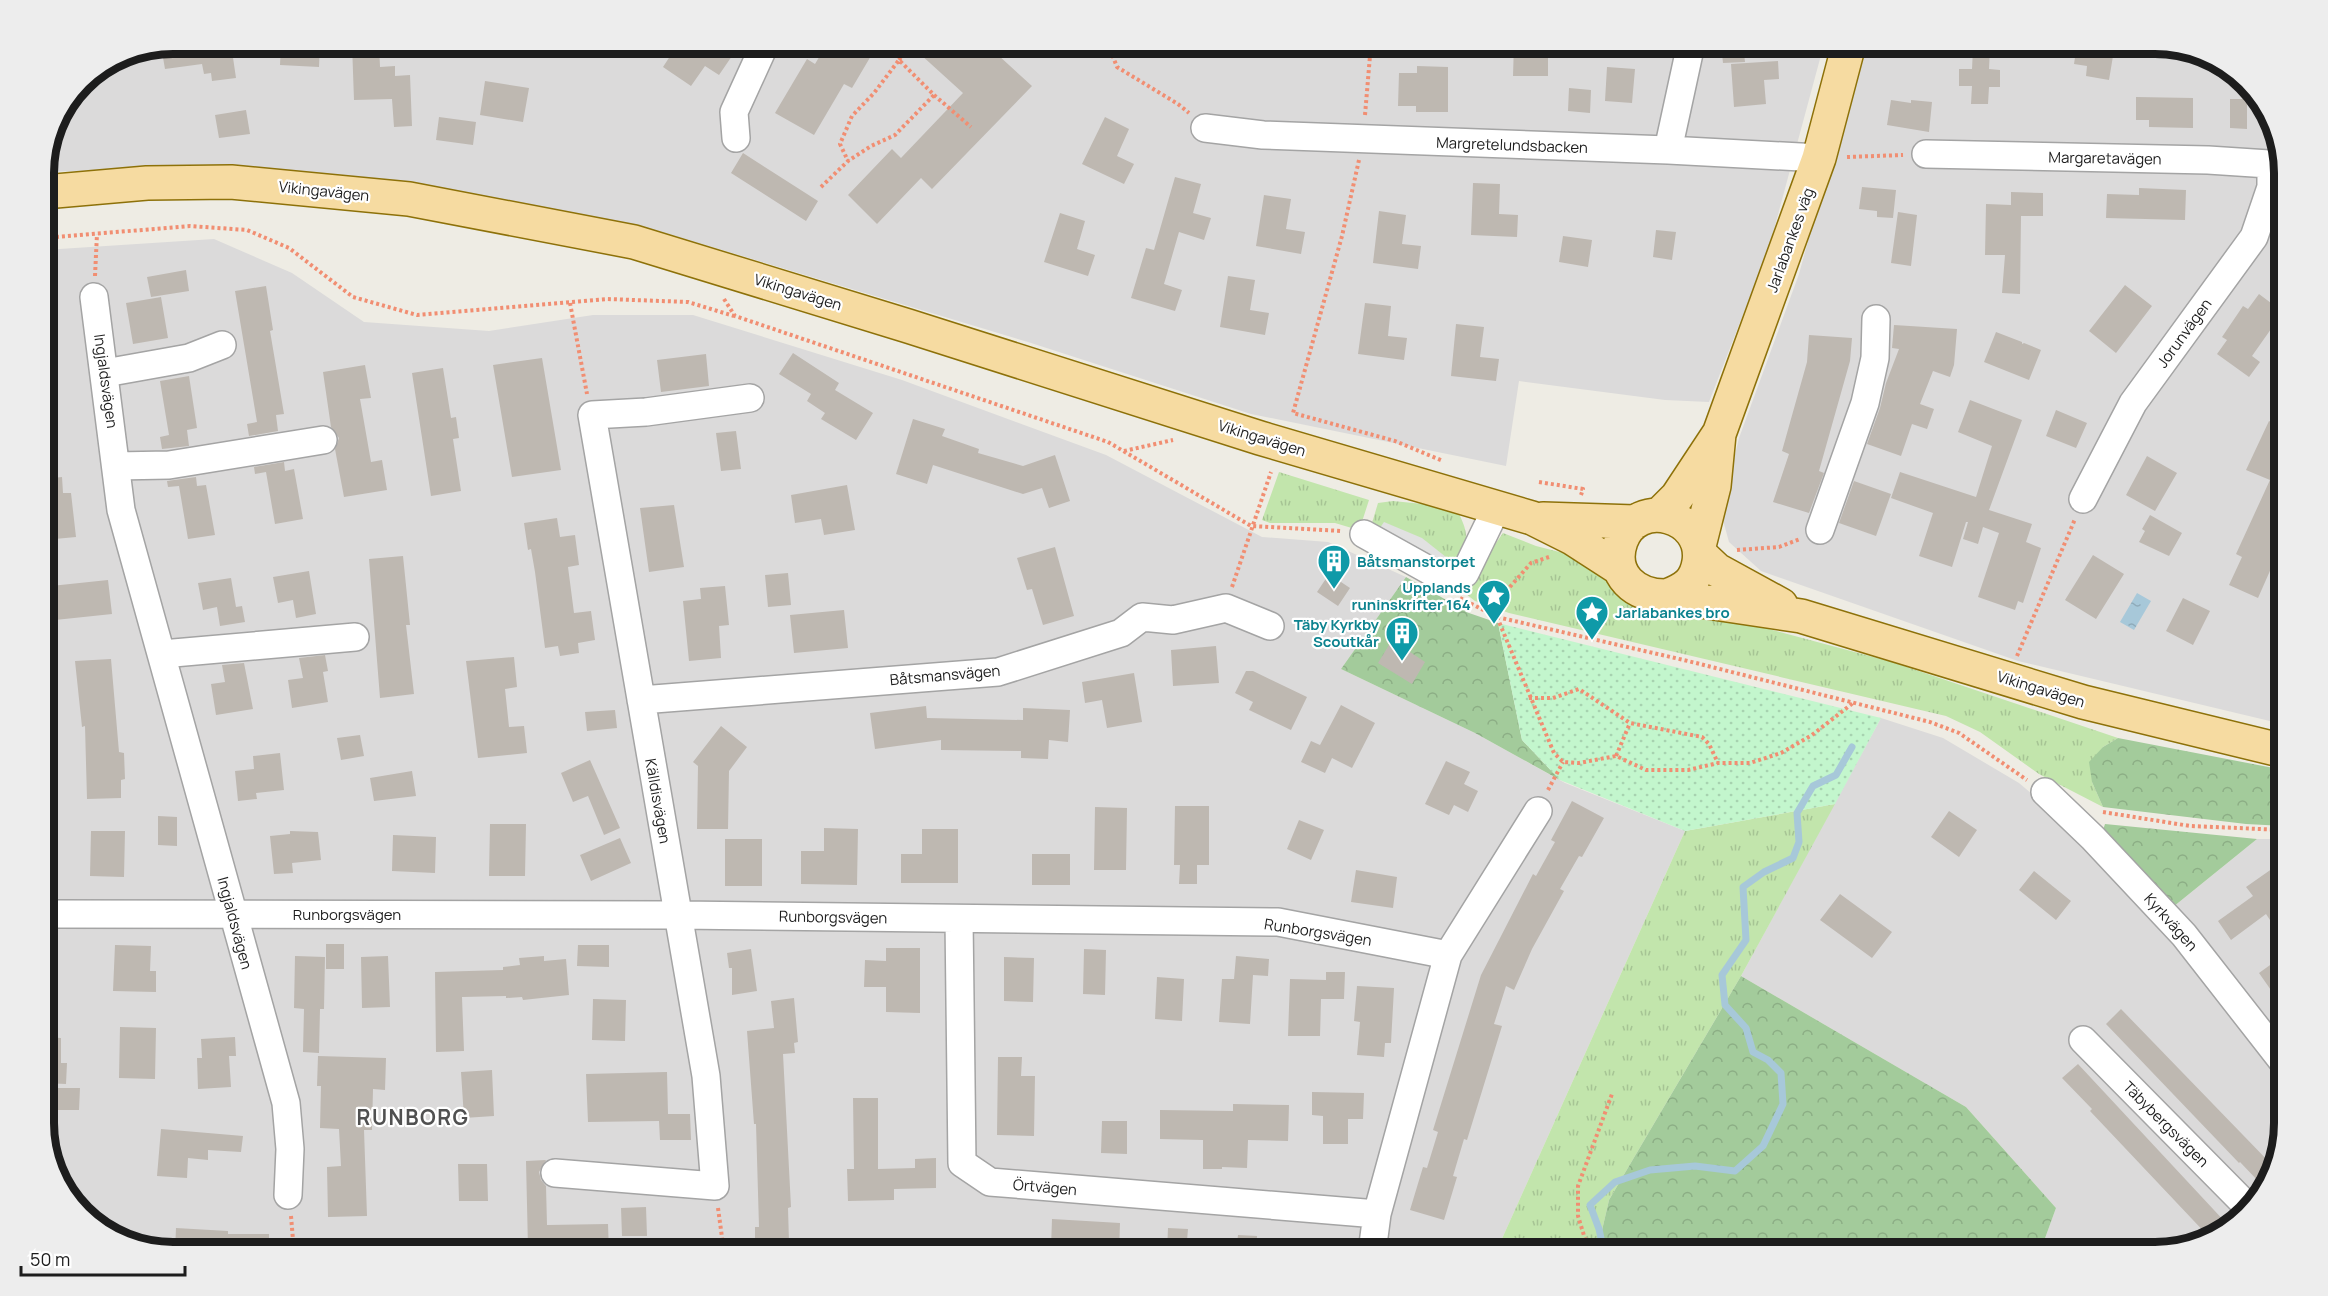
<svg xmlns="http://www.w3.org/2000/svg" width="2328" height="1296" viewBox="0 0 2328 1296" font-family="Manrope,sans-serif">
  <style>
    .residential { fill: #dbdada }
    .grass { fill: url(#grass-tufts) }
    .forest { fill: url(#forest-crowns) }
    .park { fill: url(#park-dots) }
    .parking { fill: #e1e1e1 }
    .water { fill: url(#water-ripples) }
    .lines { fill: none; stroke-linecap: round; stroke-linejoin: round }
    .stream { stroke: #a7c8d9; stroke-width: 7 }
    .building { fill: #beb8b1 }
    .minor-casing { stroke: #a4a4a4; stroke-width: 30 }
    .major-casing { stroke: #8d7109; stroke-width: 36 }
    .path { stroke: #f18e72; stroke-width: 4; stroke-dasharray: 3 3; stroke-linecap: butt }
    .minor { stroke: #fff; stroke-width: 27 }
    .major { stroke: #f6dba1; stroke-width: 33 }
    .labels { text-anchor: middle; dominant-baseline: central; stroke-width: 4.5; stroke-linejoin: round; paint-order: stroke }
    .street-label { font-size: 15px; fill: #1d1d1d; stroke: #fff }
    .culture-label { font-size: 15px; font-weight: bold; fill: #0d838f; stroke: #fff; text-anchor: start }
    .district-label { font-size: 21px; font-weight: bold; letter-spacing: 1.5px; fill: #505050; stroke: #fff }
    .rim { fill: none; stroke: #1d1d1d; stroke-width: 8 }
  </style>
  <defs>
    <pattern id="grass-tufts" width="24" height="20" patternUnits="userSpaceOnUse" patternTransform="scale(1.5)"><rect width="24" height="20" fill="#c2e5ac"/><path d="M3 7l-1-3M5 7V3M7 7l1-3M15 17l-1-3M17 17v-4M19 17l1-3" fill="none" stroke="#a6c494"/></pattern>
    <pattern id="forest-crowns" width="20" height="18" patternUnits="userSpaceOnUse" patternTransform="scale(1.5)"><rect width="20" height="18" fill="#a3cb9b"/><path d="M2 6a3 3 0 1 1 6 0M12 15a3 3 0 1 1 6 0" fill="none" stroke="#8cae85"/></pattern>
    <pattern id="park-dots" width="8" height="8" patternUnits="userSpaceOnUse" patternTransform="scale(1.5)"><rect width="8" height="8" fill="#c3f6cd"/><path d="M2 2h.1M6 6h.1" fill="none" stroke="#a7d2b0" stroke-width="1.8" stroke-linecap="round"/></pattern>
    <pattern id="water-ripples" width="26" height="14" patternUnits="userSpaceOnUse" patternTransform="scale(1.5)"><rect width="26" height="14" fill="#a7c8d9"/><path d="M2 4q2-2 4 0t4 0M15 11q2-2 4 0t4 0" fill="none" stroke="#8fabba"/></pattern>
  </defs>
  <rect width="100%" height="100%" fill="#eeece4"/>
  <path class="residential" d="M173 44H1824L1769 248 1709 402 1665 400 1519 381 1506 466 1251 414 1028 342 659 231 381 182 133 169 44 172 53 123 82 81 124 53Z
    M1862 44H2155L2220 61 2263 101 2284 165V681L2274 722 2018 661 1761 571 1729 542 1721 513 1739 438 1799 274Z
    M214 239 292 273 364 322 489 331 593 315H693L902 380 1106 455 1262 537 1328 542 1406 577 1341 669 1475 733 1565 783 1685 831 1496 1252H173L108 1235 65 1195 44 1131V250Z
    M1881 718 1943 738 2019 783 2084 838 2157 920 2257 839H2284V1124L2267 1188 2220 1235 2156 1252H2040L2056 1208 1966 1107 1741 976Z"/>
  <path class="grass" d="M1279 472 1369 500 1360 528 1355 529 1335 523H1270L1262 520Z
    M1393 501 1433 505 1459 514C1469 534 1467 540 1461 561L1443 570 1451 561 1369 533 1378 503Z
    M1503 533 1536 546 1579 557 1735 620 1892 662 2118 738 2103 747 2092 782 2103 807 2039 774 1980 732 1946 716 1509 613 1475 601 1462 591Z
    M1835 804 1741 976 1609 1200 1597 1252H1496L1685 831Z"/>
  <path class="forest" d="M1406 577 1469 613 1498 623 1522 740 1560 780 1475 733 1341 669Z
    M2118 738 2284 770V826L2246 824 2103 807 2092 782 2089 762 2103 747Z
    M2105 824 2257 839 2173 907 2103 830Z
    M1741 976 1966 1107 2056 1208 2040 1252H1597L1609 1200Z"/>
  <path class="park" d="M1498 623 1881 718 1835 804 1685 831 1560 780 1522 740Z"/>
  <path class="parking" d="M1384 522 1422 538 1451 561 1443 570 1375 535Z"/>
  <path class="water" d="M2137 593 2151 601 2134 630 2120 622Z"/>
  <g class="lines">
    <path class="stream" d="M1604 1252 1599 1229 1590 1205 1615 1182 1650 1170 1695 1166 1735 1171 1763 1146 1783 1104 1781 1073 1768 1060 1753 1052 1746 1028 1725 1005 1722 975 1746 940 1743 887 1764 872 1793 858 1799 842 1797 813 1813 786 1836 775 1852 747"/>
  </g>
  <path class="building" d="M179 44 180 50 231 44 236 78 212 81 211 73 204 74 202 64 165 69 161 46Z
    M281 44H320L319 67 280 65Z
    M352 44H379L380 67 395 66V76L410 75 412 126 394 127 392 99 354 100Z
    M678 44 691 50 695 44H714L732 56 719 75 705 66 691 86 663 67Z
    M827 44H878L852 88 844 84 814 135 775 113 807 59 815 64Z
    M909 44H986L1032 86 932 189 921 178 877 224 848 195 892 149 901 158 963 93Z
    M1514 44H1548V76H1513Z
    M1721 44H1743L1745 62 1723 63Z
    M2077 44H2115L2109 80 2086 76 2087 66 2074 64Z
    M1973 49H1990L1989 69 2000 70V87H1989L1988 104H1971L1972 86H1959V69H1972Z
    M1778 61 1779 79 1764 80 1766 104 1734 107 1731 64Z
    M1417 66 1448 67V112H1416V106H1398L1399 73H1417Z
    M1607 67 1635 69 1632 103 1605 101Z
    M485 81 529 88 523 122 480 115Z
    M1569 88 1591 90 1590 113 1568 111Z
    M2136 97 2193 98V128L2149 127V120H2136Z
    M2230 99H2247V129L2230 128Z
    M1891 100 1911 103V100L1932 102 1929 132 1887 125Z
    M246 110 250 134 219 138 215 115Z
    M439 117 476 122 473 145 436 140Z
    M1105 117 1129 129 1117 156 1134 164 1124 184 1082 164Z
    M743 153 818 201 806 221 731 173Z
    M1175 177 1201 184 1193 213 1211 218 1204 240 1179 232 1164 284 1182 290 1175 311 1131 298 1146 248 1154 250Z
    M1473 183 1500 184 1499 214 1518 215 1517 237 1471 235Z
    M1862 187 1896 190 1893 218 1877 217V211L1859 209Z
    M2139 188 2186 190 2185 220 2106 218 2107 194 2139 195Z
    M2011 192 2043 193V216H2021L2020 294 2002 293 2005 255H1985L1986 204 2011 205Z
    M1264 195 1291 199 1286 229 1305 232 1301 254 1256 246Z
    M1379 211 1406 215 1402 244 1421 246 1418 269 1373 263Z
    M1898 212 1917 215 1911 266 1891 263Z
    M1060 213 1085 221 1077 249 1095 255 1088 276 1044 262Z
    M1656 230 1676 232 1672 260 1653 257Z
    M1563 236 1592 240 1588 267 1559 262Z
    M186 270 189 291 151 297 147 277Z
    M1228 276 1255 280 1250 310 1269 313 1265 335 1220 327Z
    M2125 285 2152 306 2116 353 2089 331Z
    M266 286 273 330 270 331 284 414 276 415 278 431 249 436 247 424 257 422 235 291Z
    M2259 294 2283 312 2252 356 2260 362 2249 377 2217 354 2227 340 2222 337 2243 306 2248 309Z
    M161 297 168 338 133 344 126 303Z
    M1365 303 1391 306 1388 336 1407 338 1404 360 1358 354Z
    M1456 324 1484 327 1480 357 1499 359 1496 381 1451 376Z
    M1894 325 1957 329 1954 365 1950 377 1933 371 1920 404 1934 409 1927 429 1912 424 1901 456 1867 444 1880 408 1886 383 1899 349 1892 348Z
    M1996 332 2022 342V344L2024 343 2041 350 2029 380 1984 362Z
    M1809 335 1852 338 1850 361 1819 471 1824 473 1809 513 1773 502 1789 454 1782 451 1807 362Z
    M793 353 839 383 835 390 873 413 856 440 821 419 825 413 807 401 811 394 779 374Z
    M706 354 709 386 661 392 657 360Z
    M542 358 561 470 512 477 493 365Z
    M365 365 371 398 360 399 371 462 382 460 387 490 344 497 335 449 339 438 331 427 323 372Z
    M443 368 451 418 456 417 459 438 453 439 461 491 431 496 412 373Z
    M189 376 197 428 187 430 189 446 162 449 160 437 169 435 160 381Z
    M1970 400 2022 420 1989 510 2032 524 2026 542 2041 548 2023 603 2018 601 2015 610 1978 597 1999 533 1983 527 1978 544 1963 539 1968 522H1966L1952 567 1919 556 1933 513 1891 498 1900 472 1976 497 1992 446 1958 432Z
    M2056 410 2087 423 2076 448 2046 436Z
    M913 419 945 429 942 436 979 449 978 453 1023 466 1055 455 1070 501 1049 508 1042 488 1023 494 933 465 927 484 896 474Z
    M2269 421 2284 428V539L2258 598 2229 585 2242 557 2236 554 2270 480 2246 470Z
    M736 431 741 469 721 471 716 433Z
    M2147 456 2177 473 2155 511 2126 495Z
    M284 462 285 471 294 469 303 519 275 524 266 472 255 474 254 467Z
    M62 477 63 493H71L76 537 44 540V479Z
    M196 477 197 486 206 485 215 535 188 539 179 486 168 487 167 481Z
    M1854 481 1891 494 1876 536 1839 523Z
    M847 485 855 530 824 535 821 519 795 523 791 495Z
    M674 505 684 567 649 572 640 508Z
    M2150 515 2182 533 2169 556 2139 542 2145 531 2142 529Z
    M557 518 560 537 575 535 579 565 568 567 574 613 591 611 595 640 578 643 579 653 560 656 558 646 545 648 535 572 531 549 528 550 524 523Z
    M1055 547 1074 616 1043 625 1032 589 1027 590 1017 558Z
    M2093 555 2124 574 2096 619 2065 600Z
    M403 556 410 625H406L414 694 380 698 369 559Z
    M309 571 316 614 296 618 293 600 278 603 273 577Z
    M788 573 791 605 768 607 765 575Z
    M1329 574 1350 588 1338 606 1317 592Z
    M231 578 236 607 242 606 245 622 220 626 217 607 203 610 198 583Z
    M108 580 112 614 55 620 51 586Z
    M725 586 729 625 719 626 721 658 689 661 683 601 701 599 700 588Z
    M2183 598 2210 611 2193 645 2166 631Z
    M844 610 848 648 794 653 790 615Z
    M1392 640 1425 662 1412 684 1378 663Z
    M1216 646 1219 683 1173 686 1171 650Z
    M325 655 328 671 323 672 328 702 292 708 288 680 303 678 299 658Z
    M514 657 517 687 505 689 509 727 524 726 527 753 478 758 466 661Z
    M111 659 119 752 124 753 125 779 121 780V798L87 799 85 726 82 727 75 661Z
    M244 663 253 709 216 715 211 684 225 682 222 665Z
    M1246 671H1253L1307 697 1291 730 1249 710 1253 702 1235 693Z
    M1134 673 1142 722 1107 728 1102 700 1085 703 1082 682Z
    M1341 705 1375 723 1352 768 1332 758 1325 773 1301 762 1311 741 1320 745Z
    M926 706 927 718 1023 720V708L1070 710 1068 742 1049 740 1048 759 1021 758V751L941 750V740L875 749 870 713Z
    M615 710 617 728 587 731 585 712Z
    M721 726 747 747 729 771 728 829H697L698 766 693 762Z
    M360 735 364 756 341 760 337 738Z
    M280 753 284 790 256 793 257 799 238 801 235 771 254 769 253 756Z
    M590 760 620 828 604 835 588 796 573 802 561 773Z
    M1446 761 1470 772 1464 784 1478 791 1468 812 1454 805 1449 815 1425 804Z
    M412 771 416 796 374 801 370 778Z
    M1572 801 1604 818 1582 857 1579 856 1560 889 1564 891 1532 949 1514 990 1506 986 1494 1024 1502 1026 1467 1140 1464 1139 1453 1176 1457 1177 1444 1220 1410 1210 1423 1167 1427 1168 1438 1132 1433 1130 1481 975 1533 874 1536 876 1555 842 1551 840Z
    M1175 806H1209V865H1197V884H1179L1180 865H1174Z
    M1095 807 1127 808 1126 870H1094Z
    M1949 811 1977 830 1959 857 1931 837Z
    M158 816 177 817V846L158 845Z
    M1299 820 1324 830 1311 860 1287 849Z
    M490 824H526L525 876H489Z
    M824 828 858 829 857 885 801 884V851H824Z
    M922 829H958V883H901V854H922Z
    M91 831H125L124 877 90 876Z
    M290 831 318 832 321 860 292 863 293 873 274 874 270 836 290 834Z
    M393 835 436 837 435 873 392 871Z
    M620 838 631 863 591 881 580 855Z
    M725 839H762V886H725Z
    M1032 854H1070V885H1032Z
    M2276 866 2284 878V910L2270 920 2266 914 2231 940 2218 921 2253 896 2246 887Z
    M1356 870 1397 877 1393 908 1351 902Z
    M2034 871 2071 901 2056 920 2019 890Z
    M1840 894 1892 932 1872 958 1820 920Z
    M326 944H344V969H326Z
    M115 945 151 946 150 971H156V992L113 991Z
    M578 945H609V967L577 966Z
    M886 948H920V1013L886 1012V987H864L865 960 886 961Z
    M751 949 757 991 732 995V968H729L727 953Z
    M1084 949 1106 950 1105 995 1083 994Z
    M2284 955V985L2273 993 2259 973Z
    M295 956 325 957 324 1009H320L319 1053 303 1052 304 1009 294 1008Z
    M388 956 390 1007 362 1008 361 957Z
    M544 956V961L566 959 569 995 523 1000 522 997 506 998V996L462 997 464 1051 436 1052 435 972 503 970V967L520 965 519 958Z
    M1236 956 1269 959 1268 976 1253 975 1250 1024 1219 1022 1222 979H1234Z
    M1004 957 1034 958 1033 1002 1004 1001Z
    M1326 972H1345L1344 999H1321L1320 1036H1288L1290 979 1326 980Z
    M1157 977 1184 979 1182 1021 1155 1019Z
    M1357 986 1394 988 1391 1043H1385L1384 1057 1357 1055 1360 1022 1354 1021Z
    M794 998 798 1042 794 1043 795 1053 783 1054 791 1207 788 1208 789 1242H787V1252H755V1227H759L756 1124H754L747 1031 774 1028 771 1001Z
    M593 999 626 1000 625 1041 592 1040Z
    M2121 1009 2273 1166 2272 1171 2260 1183 2240 1162 2239 1163 2106 1024Z
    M120 1027 156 1028 155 1079 119 1078Z
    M44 1037 61 1038V1063H67L66 1084 44 1083Z
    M235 1037 236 1056H229L231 1087 198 1089 197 1058H202L201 1039Z
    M318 1056 386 1058 385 1090 373 1089 372 1130H364L367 1216 328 1217 327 1167 341 1166 339 1129 320 1128 321 1086H317Z
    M998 1057H1022L1021 1076H1035L1034 1136 997 1135Z
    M2078 1064 2227 1224 2214 1237 2210 1238 2090 1111 2092 1109 2062 1078Z
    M492 1070 494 1116 464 1118 461 1072Z
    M667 1072 668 1114H690L691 1140H660L659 1121 588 1122 586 1074Z
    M58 1088H80L79 1110H57Z
    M1312 1092 1364 1093 1363 1119H1348V1144H1323V1116L1312 1115Z
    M853 1098H878V1169L915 1168V1159L936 1158V1188L894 1189V1200L848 1201 847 1169H854Z
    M1233 1104 1289 1105 1288 1141 1248 1140 1247 1168 1222 1167V1169H1203V1140L1160 1139V1110L1233 1111Z
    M1102 1121H1127V1154L1101 1153Z
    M161 1129 243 1136 241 1152 208 1150V1160L188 1158 187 1178 157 1176Z
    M546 1160 539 1172 541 1180 546 1186 547 1225 608 1224 609 1252H569V1247L528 1248 526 1161Z
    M458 1164H487L488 1201H459Z
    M646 1207 647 1236H622L621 1208Z
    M1052 1219 1120 1223 1119 1252H1094V1249L1051 1248Z
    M176 1228 228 1231V1234H269V1252H175Z
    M1168 1228 1188 1229 1186 1252H1167Z
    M1238 1235 1257 1236 1256 1252H1236Z"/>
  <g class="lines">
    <g class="minor-casing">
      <path id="minor" d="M1205 128 1263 135 1668 150 1819 158
        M736 138 734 112 765 44
        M1668 150 1691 44
        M1926 154 2208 160 2284 165
        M94 297 121 510 286 1103 290 1149 288 1195
        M105 373 189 358 222 345
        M116 466 169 465 323 440
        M2083 499 2133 403 2254 237 2271 187V165
        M1820 530 1865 403 1875 358 1876 319
        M1364 534 1443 578 1465 573 1497 507
        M162 654 355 637
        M641 700 998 672 1121 633 1142 617 1173 620 1226 608 1270 626
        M2045 792 2093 838 2184 935 2284 1063
        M44 914 678 915 1278 922 1448 955
        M959 919 962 1163 990 1182 1377 1214
        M2083 1040 2248 1207
        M555 1173 715 1186 706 1076 592 415 646 412 750 398
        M1372 1252 1377 1214 1448 955 1538 811"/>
    </g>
    <g class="major-casing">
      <path id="major" d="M44 192 147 183 231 182 409 199 634 242 908 326 1260 438 1532 518 1572 538 1620 569
        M1659 515 1677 497 1718 435
        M1543 519 1635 522
        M1699 546 1714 486 1719 434 1819 158 1849 44
        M1700 554 1717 570 1781 605
        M1667 596C1685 589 1696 582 1699 562 1706 515 1637 496 1621 541 1609 575 1636 597 1667 596L1801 616 2083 702 2284 751"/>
    </g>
    <path class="path" d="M1108 44 1117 67 1178 104 1189 113
      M899 60 911 44
      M934 95 971 127
      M1365 115 1371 44
      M1847 157 1903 155
      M1359 160 1342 236 1293 413 1395 441 1443 461
      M821 187 848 161 871 146 895 135 934 95 899 60 874 93 852 116 840 144 848 161
      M44 238 190 226 247 230 289 248 353 297 417 315 607 299 688 302 734 316
      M95 276 97 234
      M724 299 735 316 1108 442 1251 526 1341 531
      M570 303 587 394
      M1124 451 1173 440
      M1539 482 1583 489 1581 495
      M1737 550 1779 547 1800 539
      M1549 557 1531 563 1509 588 1497 617 1554 753 1563 762 1579 763 1616 756 1646 770H1688L1718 763H1750L1781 753 1812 735 1853 703
      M1232 587 1271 472
      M1460 598 1497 617 1688 661 1930 722 1959 733 2027 780
      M2017 656 2075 519
      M1529 698H1553L1579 689 1630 723 1702 737 1709 744 1718 763
      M1616 756 1630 723
      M1548 790 1563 762
      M2103 812 2190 826 2284 830
      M718 1208 724 1252
      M291 1216 294 1252
      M1589 1252 1578 1216V1186L1612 1094"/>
    <use href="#minor" class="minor"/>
    <use href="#major" class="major"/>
  </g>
  <defs>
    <g id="building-pin" transform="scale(1.725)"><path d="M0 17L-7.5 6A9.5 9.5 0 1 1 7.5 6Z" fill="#0f9aa8" stroke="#fff"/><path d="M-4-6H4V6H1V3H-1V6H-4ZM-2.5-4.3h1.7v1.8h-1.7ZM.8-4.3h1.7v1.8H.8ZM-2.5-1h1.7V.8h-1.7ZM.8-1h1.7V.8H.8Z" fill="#fff"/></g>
    <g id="sight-pin" transform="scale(1.725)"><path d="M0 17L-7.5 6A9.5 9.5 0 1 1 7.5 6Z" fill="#0f9aa8" stroke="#fff"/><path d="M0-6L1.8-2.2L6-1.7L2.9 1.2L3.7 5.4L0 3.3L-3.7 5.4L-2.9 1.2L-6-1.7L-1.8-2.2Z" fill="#fff"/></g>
  </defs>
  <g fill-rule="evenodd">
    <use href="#building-pin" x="1334" y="561"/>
    <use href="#sight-pin" x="1494" y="596"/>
    <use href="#sight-pin" x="1592" y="612"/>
    <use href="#building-pin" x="1402" y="633"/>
  </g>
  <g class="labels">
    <g class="street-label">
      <text transform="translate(1512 145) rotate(2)">Margretelundsbacken</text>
      <text transform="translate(2105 158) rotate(1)">Margaretavägen</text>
      <text transform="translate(324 191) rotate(6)">Vikingavägen</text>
      <text transform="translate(1790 240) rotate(-70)">Jarlabankes väg</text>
      <text transform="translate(798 292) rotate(17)">Vikingavägen</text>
      <text transform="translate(2184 333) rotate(-54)">Jorunvägen</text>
      <text transform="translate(106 381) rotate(82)">Ingjaldsvägen</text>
      <text transform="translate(1262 438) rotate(17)">Vikingavägen</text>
      <text transform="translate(945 675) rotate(-5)">Båtsmansvägen</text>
      <text transform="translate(2041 689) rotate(17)">Vikingavägen</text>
      <text transform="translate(658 801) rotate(80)">Källdisvägen</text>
      <text x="347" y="914">Runborgsvägen</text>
      <text transform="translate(833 917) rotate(1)">Runborgsvägen</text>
      <text transform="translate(2171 922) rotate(48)">Kyrkvägen</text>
      <text transform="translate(235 923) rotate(75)">Ingjaldsvägen</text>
      <text transform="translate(1318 932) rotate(9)">Runborgsvägen</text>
      <text transform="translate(2166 1124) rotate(45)">Täbybergsvägen</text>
      <text transform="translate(1045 1187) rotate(5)">Örtvägen</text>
    </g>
    <g class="culture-label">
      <text x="1357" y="561">Båtsmanstorpet</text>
      <text x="1471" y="587" text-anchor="end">Upplands<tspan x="1471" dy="17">runinskrifter 164</tspan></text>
      <text x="1615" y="612">Jarlabankes bro</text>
      <text x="1379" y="624" text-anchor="end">Täby Kyrkby<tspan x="1379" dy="17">Scoutkår</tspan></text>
    </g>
    <g class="district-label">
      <text x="413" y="1117">RUNBORG</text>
    </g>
  </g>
  <path d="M0 0H2328V1296H0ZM173 54H2155A119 119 0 0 1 2274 173V1123A119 119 0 0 1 2155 1242H173A119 119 0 0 1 54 1123V173A119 119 0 0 1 173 54Z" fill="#ededed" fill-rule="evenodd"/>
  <path class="rim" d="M173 54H2155A119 119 0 0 1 2274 173V1123A119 119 0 0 1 2155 1242H173A119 119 0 0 1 54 1123V173A119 119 0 0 1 173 54Z"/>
  <path d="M21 1266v9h164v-9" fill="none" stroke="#1d1d1d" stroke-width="3"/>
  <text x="30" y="1266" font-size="18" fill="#1d1d1d" stroke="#ffffff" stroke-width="4.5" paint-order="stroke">50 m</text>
</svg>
